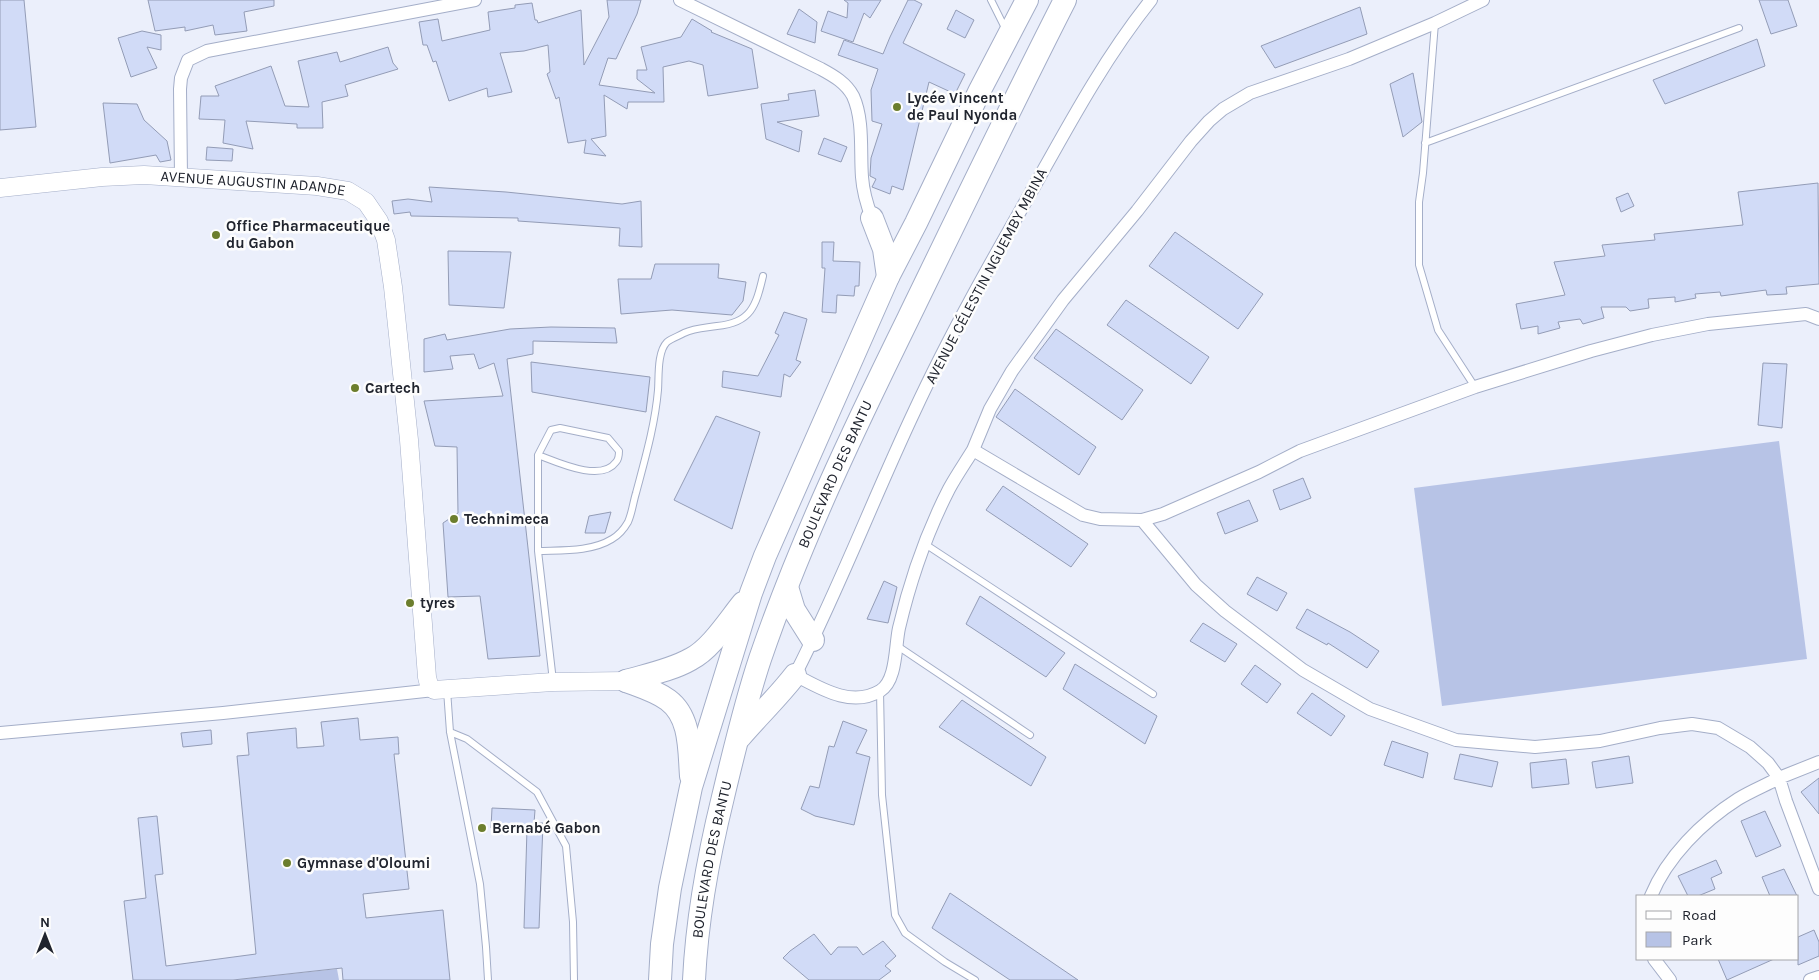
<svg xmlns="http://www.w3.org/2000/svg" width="1819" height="980" viewBox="0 0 1819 980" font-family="Karla,sans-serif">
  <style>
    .green { fill: #b7c3e6 }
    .building { fill: #d1dbf7; stroke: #939cb6 }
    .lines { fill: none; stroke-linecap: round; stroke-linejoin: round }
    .lane-casing { stroke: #a4aec8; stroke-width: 8 }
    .street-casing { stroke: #a4aec8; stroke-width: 14 }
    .secondary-casing { stroke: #a4aec8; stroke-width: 19 }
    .highway-casing { stroke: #a4aec8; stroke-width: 24 }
    .lane { stroke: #fff; stroke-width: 6 }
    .street { stroke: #fff; stroke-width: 12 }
    .secondary { stroke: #fff; stroke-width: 18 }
    .highway { stroke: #fff; stroke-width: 22 }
    .poi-dot { fill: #6c7e2d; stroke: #fdfdfd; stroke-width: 2 }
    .labels { text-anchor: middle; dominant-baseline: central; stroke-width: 5; stroke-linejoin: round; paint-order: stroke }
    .poi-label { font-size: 15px; font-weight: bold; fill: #20242e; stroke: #fdfdfd; text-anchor: start }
    .street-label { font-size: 15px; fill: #20242e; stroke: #fdfdfd }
  </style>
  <rect width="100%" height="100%" fill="#ebeffb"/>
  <path class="green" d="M1779 441 1807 659 1442 706 1414 488Z
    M337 969 339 980H233Z"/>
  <path class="building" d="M0 0H24L36 127 0 130Z
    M148 0H274V6L244 12 247 31 215 35 213 25 185 31V27L155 31Z
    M607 0H641L637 14 616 59 608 58 599 85 655 93 637 79V70H647L641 47 681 37 692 19 712 31 711 32 752 49 758 88 708 96 703 65 689 61 663 67 664 102H628L627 109 604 95 606 136 591 139 606 156 584 153 586 140 568 143 559 97 556 99 547 74 550 72 548 45 524 51 500 53 512 92 488 97 487 88 449 101 436 61 433 62 427 45H423L419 22 438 19 442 41 490 30 488 12 515 8V5L532 3 535 20H537L538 23 581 10 584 65 609 17Z
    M844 0H881L870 18 864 13 853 42 821 31 828 11 847 18 848 3Z
    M908 0H914L922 4 903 43 965 74 955 94 929 82 903 190 892 186 890 194 872 187 876 179 870 176 871 158 882 124 872 121 871 90 878 69 838 55 844 40 883 54 890 37Z
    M1759 0H1788L1797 26 1771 34Z
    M1360 7 1367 34 1275 68 1261 46Z
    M799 9 817 22 815 43 787 34Z
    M956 10 974 20 965 38 947 29Z
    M142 31 161 35V50L147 47 157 68 131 77 118 38Z
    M1757 39 1765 66 1665 104 1653 80Z
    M388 47 393 63 398 69 345 85 348 96 322 102 323 128H297V124L246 121 253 149 223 143 225 120 199 119 201 96H219L215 86 271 66 285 106 309 107 298 61 337 52 340 62Z
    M1413 73 1422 122 1403 137 1390 84Z
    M815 90 819 116 777 122 802 131 799 152 766 139 761 104 789 100 788 94Z
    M103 103 137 104 144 120 167 141 171 160 160 162 156 155 110 163Z
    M824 138 847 147 841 162 818 154Z
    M207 147 233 149 232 161 206 160Z
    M1818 183 1819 284 1786 287 1787 294 1767 295 1766 290 1721 296 1720 292 1695 294 1696 298 1675 302V297L1648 299 1649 308 1630 311 1626 307H1601L1604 318 1583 324 1580 319 1558 322 1560 328 1538 334V326L1521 329 1516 304 1565 295 1554 262 1605 256 1602 245 1655 240 1654 234 1743 225 1738 192Z
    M429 187 506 192 622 204 641 201 642 247 619 246 620 228 518 221V218L411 216 410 212 394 214 392 201 408 199 432 202Z
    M1628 193 1634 206 1621 212 1616 198Z
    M1175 232 1263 294 1238 329 1149 266Z
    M822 242H834L833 261 860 262 859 286H855L854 296 837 295 836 313 822 312 825 268H822Z
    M448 251 511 252 504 308 449 305Z
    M655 264H719L718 278 746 282 743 301 732 315 672 310 621 314 618 279H651Z
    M1126 300 1209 357 1191 384 1107 325Z
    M784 312 807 319 796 360 801 362 790 377 784 374 781 397 722 387 723 371 758 376 779 335 775 333Z
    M551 327 615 328 617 343 533 341V354L507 359 540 656 488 659 480 596 448 597 443 523 458 513 457 447 435 446 424 401 503 396 494 363 479 369 474 354 450 356 453 369 424 372V339L445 334 447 340 510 329Z
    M1056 329 1143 390 1122 420 1034 358Z
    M531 362 650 377 646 412 532 392Z
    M1763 363 1787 364 1782 428 1758 425Z
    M1015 389 1096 447 1079 475 996 417Z
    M716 416 760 432 732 529 674 500Z
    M1303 478 1311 498 1280 510 1273 490Z
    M1003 486 1088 544 1071 567 986 510Z
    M1249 500 1258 521 1225 534 1217 513Z
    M611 512 605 533H585L589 516Z
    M1257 577 1287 593 1277 611 1247 594Z
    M884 581 897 587 888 623 867 619Z
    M980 596 1065 653 1046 677 966 624Z
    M1307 609 1350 632 1379 651 1367 668 1328 643 1327 645 1296 628Z
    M1203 623 1237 644 1225 662 1190 641Z
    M1075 664 1157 716 1145 744 1063 689Z
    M1255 665 1281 684 1267 703 1241 684Z
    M1312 693 1345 716 1331 736 1297 713Z
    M962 700 1046 757 1031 786 939 727Z
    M358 718 360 740 398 737 399 754H394L409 889 363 894 366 918 443 910 450 980H343L342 968 233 980H133L124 901 146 898 138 818 157 816 163 874 155 875 166 966 256 954 237 756 249 755 247 733 296 728 297 748 324 746 321 722Z
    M843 721 867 730 856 753 870 757 854 825 815 816 801 809 810 786 819 788 829 746 834 747Z
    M211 730 212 744 183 747 181 733Z
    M1392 741 1428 753 1423 778 1384 765Z
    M1460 754 1498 762 1492 787 1454 779Z
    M1629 756 1633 783 1596 788 1592 762Z
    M1566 759 1569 784 1532 788 1530 763Z
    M1819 778V814L1801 792Z
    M492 808 535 810 534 823H543L539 928H524L527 829 491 828Z
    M1765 811 1781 846 1756 857 1741 821Z
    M1716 860 1722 873 1711 878 1715 889 1698 896H1688L1678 876Z
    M1784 869 1797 896H1770L1762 877Z
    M950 893 1078 980H1010L932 928Z
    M1814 930 1819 942V956L1798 965V937Z
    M814 934 831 955 838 947H857L863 955 883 941 896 956 885 966 891 971 879 980H809L783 958 790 951Z
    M1718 959H1774L1727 980Z"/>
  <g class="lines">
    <g class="lane-casing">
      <path id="lane" d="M991 0 1006 30
        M1435 23 1423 173 1419 202V265L1438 330 1475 387
        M1425 143 1739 28
        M538 455C557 462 601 483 616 462 618 460 619 455 619 451L608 438 560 428 551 430 538 455V551
        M925 544 1153 694
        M896 645 1030 735
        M553 681 538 551C562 550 591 552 612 539 619 535 624 529 628 522 632 513 633 503 636 493 645 459 655 425 658 390 659 377 657 352 667 342 672 338 679 336 684 333 695 328 705 328 717 326 751 323 756 306 763 276
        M447 690 450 732 480 884 486 947 488 980
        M880 691 882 795 895 915 905 933 945 962 975 980
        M450 732 467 739 537 792 566 846 573 922 574 980"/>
    </g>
    <g class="street-casing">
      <path id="street" d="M680 0 821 69C834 76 846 83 853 96 864 120 860 152 862 177 863 191 867 205 872 218
        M1151 0C1107 55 1073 117 1039 178 995 255 951 332 914 412 873 499 839 589 795 675 820 688 851 708 880 691 897 681 895 646 899 628 910 581 927 532 949 489 956 476 965 463 973 450L1083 515 1100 519 1142 520 1163 514 1259 472 1300 451 1475 387 1591 351 1652 335 1708 324 1806 314 1819 319
        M181 177 180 89 181 78 188 60 207 51 475 0
        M973 450 990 409 1012 371 1063 300 1137 211 1191 141 1209 121 1223 109 1250 93 1349 59 1435 23 1483 0
        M1142 520 1196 585 1225 611 1303 670 1370 709 1456 740 1535 747 1600 741 1660 728 1692 724 1718 728 1750 747 1768 763 1779 778C1766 785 1751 791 1738 799 1702 822 1667 857 1651 896
        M0 733 223 713 434 690
        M1819 762 1779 778 1786 801 1819 889
        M1654 959 1670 980
        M1810 980 1819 977"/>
    </g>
    <g class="secondary-casing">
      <g id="secondary">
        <path id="s1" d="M0 188 102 177 144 175 317 186 348 191 366 202 379 221 386 240 393 287 409 440 427 677 429 685 434 690 553 682 626 681"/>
      </g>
    </g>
    <g class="highway-casing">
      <g id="highway">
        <path d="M872 218 884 249 888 277"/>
        <path d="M787 587 794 610 813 640"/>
        <path d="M626 681C647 675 672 670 691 659 711 649 729 620 743 603"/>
        <path d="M626 681C639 686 656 691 668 700 691 717 689 750 691 776"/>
        <path d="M740 737C758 716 778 697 795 675"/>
        <path d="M660 980 662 944 670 888 691 787 751 593 765 556 888 277 916 223 980 90 1027 0"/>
        <path id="s2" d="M694 980C697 918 708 858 723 797 734 751 745 704 760 659 800 542 854 429 908 319 960 212 1011 106 1065 0"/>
      </g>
    </g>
    <use href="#lane" class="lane"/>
    <use href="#street" class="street"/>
    <use href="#secondary" class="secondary"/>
    <use href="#highway" class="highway"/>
  </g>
  <g class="poi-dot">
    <circle cx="897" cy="107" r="5"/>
    <circle cx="216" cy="235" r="5"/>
    <circle cx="355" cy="388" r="5"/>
    <circle cx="454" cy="519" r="5"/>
    <circle cx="410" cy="603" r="5"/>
    <circle cx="482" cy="828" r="5"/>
    <circle cx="287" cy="863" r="5"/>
  </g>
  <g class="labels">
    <g class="poi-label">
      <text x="907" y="98">Lycée Vincent<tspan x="907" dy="17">de Paul Nyonda</tspan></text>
      <text x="226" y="226">Office Pharmaceutique<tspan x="226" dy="17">du Gabon</tspan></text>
      <text x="365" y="388">Cartech</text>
      <text x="464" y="519">Technimeca</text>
      <text x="420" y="603">tyres</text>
      <text x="492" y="828">Bernabé Gabon</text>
      <text x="297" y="863">Gymnase d'Oloumi</text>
    </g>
    <g class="street-label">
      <text stroke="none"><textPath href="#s1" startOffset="254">AVENUE AUGUSTIN ADANDE</textPath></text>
      <text transform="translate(986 276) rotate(-62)">AVENUE CÉLESTIN NGUEMBY MBINA</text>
      <text stroke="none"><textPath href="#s2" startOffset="528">BOULEVARD DES BANTU</textPath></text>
      <text stroke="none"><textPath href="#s2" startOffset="122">BOULEVARD DES BANTU</textPath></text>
    </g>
  </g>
  <rect x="1636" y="895" width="162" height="65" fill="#fdfdfd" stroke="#a5a6aa"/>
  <rect x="1646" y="911" width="25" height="8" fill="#ffffff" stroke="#a5a6aa"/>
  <text x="1682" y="920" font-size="15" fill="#20242e">Road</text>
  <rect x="1646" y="932" width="25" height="15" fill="#b7c3e6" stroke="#a5a6aa"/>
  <text x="1682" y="945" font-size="15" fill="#20242e">Park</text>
  <g transform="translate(45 935)" stroke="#fdfdfd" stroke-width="4" paint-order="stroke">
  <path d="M0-4L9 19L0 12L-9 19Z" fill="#20242e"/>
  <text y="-8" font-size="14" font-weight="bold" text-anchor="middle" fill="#20242e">N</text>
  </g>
</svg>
